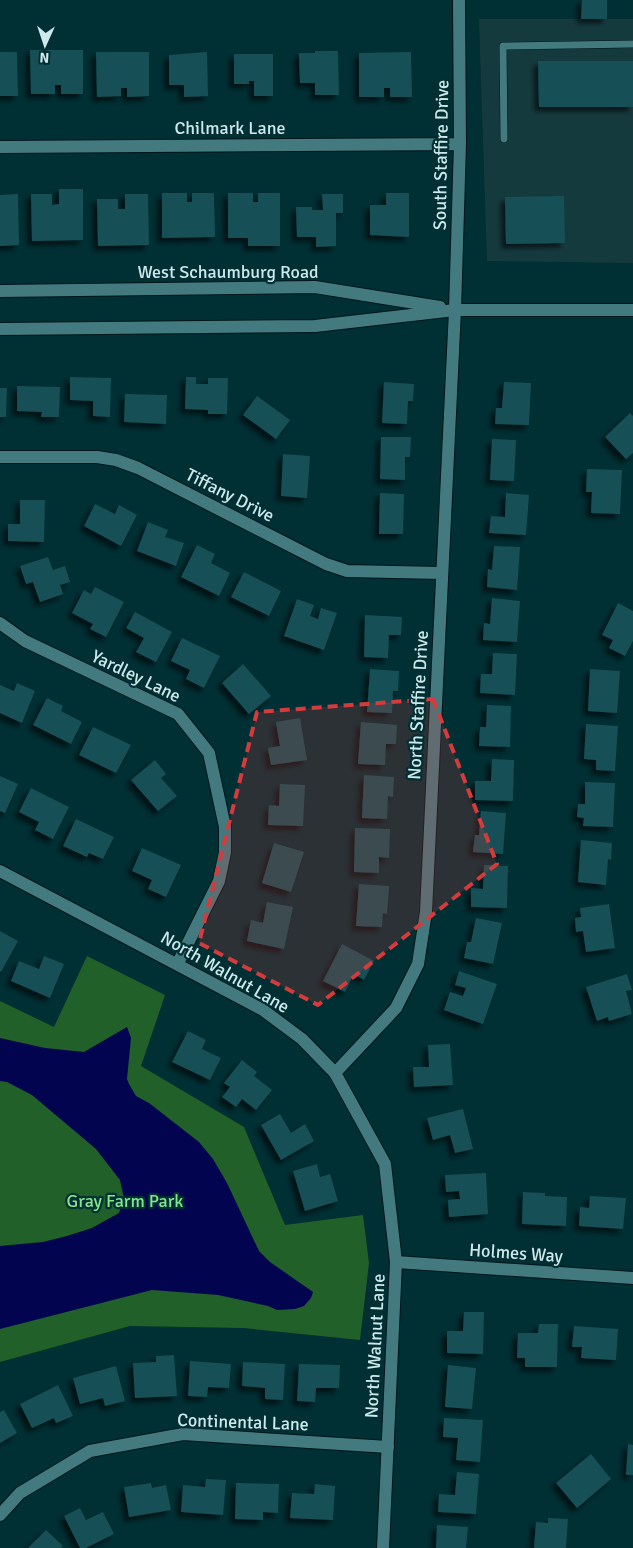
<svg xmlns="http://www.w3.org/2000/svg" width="633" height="1548" viewBox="0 0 633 1548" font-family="Signika,sans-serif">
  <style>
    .built { fill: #153a3e }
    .green { fill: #226029 }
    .water { fill: #020450 }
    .building { fill: #155057; filter: url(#shadow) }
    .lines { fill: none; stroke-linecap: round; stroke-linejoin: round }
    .lane-casing { stroke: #001619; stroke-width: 8 }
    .street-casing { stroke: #001619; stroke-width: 14 }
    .secondary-casing { stroke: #001619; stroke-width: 14 }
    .lane { stroke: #427a80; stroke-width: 7 }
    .street { stroke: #427a80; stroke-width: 12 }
    .secondary { stroke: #427a80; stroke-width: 12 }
    .marked { fill: #d53b3c; fill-opacity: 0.2; stroke: #d53b3c; stroke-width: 4; stroke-dasharray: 10 6; stroke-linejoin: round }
    .labels { text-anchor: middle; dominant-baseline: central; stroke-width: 4.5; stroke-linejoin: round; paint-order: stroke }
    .street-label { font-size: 18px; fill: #cde9ec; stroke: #002f34 }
    .park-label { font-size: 18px; fill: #83e88b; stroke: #002f34 }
  </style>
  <defs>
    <filter id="shadow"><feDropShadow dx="-4.5" dy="4.5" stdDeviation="2.5" flood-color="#0009"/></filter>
  </defs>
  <rect width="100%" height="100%" fill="#002f34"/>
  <path class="built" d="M479 19H633V263L487 261Z"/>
  <path class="green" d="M87 956 165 995 141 1066 244 1127 285 1225 363 1215 369 1263 360 1340 243 1328 130 1326 0 1362V1001L54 1027Z"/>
  <path class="water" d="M127 1027 131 1038 127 1079 129 1084 136 1096 149 1103 199 1142 213 1159 227 1183 259 1251 270 1262 313 1292 311 1298 304 1306 295 1309 277 1310 268 1306 218 1295 152 1290 0 1329V1246L43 1242 67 1236 92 1228 119 1213 124 1198 120 1180 96 1149 32 1095 7 1082 0 1081V1038L45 1048 84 1052Z"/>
  <path class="building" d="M582 0H607V19H581Z
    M30 50H83V94H61V85H55V94H31Z
    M315 51H338L339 95H315V83H300L299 53H315Z
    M0 52H17L18 96H0Z
    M96 52H149V96L127 97V88H121V96L97 97Z
    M207 52 208 96 184 97V85H169V55Z
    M411 52 412 97H390V88H384V97H359V53Z
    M234 54H273V96H254V81H249V84H234Z
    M538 61H633V107H539Z
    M59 189H83V240L32 241 31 194H52V205L59 204Z
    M162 193H187V202H192V193H214L215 237 162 238Z
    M228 193H253V202H258V193H280V246H248V238H228Z
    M386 193H409V237L370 235V205H386Z
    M18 194 19 245 0 246V195Z
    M125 194H148L149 245 98 246 97 199H118V209H125Z
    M322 194H343V213H336V246L316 247V237H297L296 207H312V210H323Z
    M564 196 565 243 506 244 505 197Z
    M70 377 111 378 110 417 93 416V401L70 400Z
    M186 377H196V384H208V378H228L227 414H208V410L185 409Z
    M384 382 414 384 413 401H408L407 424 382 423Z
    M504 382 531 383 529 425 495 424 496 408H502Z
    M17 386 60 387 59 417H41L42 412 17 411Z
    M0 388H7L6 417H0Z
    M125 394 167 395 166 424 124 422Z
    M257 396 290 420 276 439 243 415Z
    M630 413 633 416V453L626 459 605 437Z
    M381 437H411L410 457H405V480L380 479Z
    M492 439 516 440 514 481 490 480Z
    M283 454 310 456 307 498 281 496Z
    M587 469 622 470 620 514 591 513 592 492H586Z
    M380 493 404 494 403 534H379Z
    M506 493 529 495 526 535 489 533 491 516 505 517Z
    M20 500H45L44 542 8 541V524H20Z
    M95 504 115 514 119 505 137 515 121 546 84 526Z
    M148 522 168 530 165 537 184 543 176 566 137 551Z
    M197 545 215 554 211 563 230 573 219 596 181 577Z
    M494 546 520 547 517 590 487 587 488 569 492 570Z
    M48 557 53 570 65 566 70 582 60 585 63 594 40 602 33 582 26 584 20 566Z
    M244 572 281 591 269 616 231 597Z
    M95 587 124 602 106 637 90 629 93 624 72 613 84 590 91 594Z
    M492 598 520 601 517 642 483 640 484 623 490 624Z
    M297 599 314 605 310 616 318 619 321 608 337 613 324 650 284 636Z
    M618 603 633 611V641L625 656 609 648 613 640 602 635Z
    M135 612 172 632 156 662 136 652 144 638 126 628Z
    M365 615 402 617 401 635H389L388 658 364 657Z
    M182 638 220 656 204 688 186 679 190 670 171 661Z
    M493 653 517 654 515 695 480 693 481 674H492Z
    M243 664 271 696 249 714 222 683Z
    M370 669 399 671 398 691H393L392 713 367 712Z
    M590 669 620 671 617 713 588 711Z
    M17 683 35 691 22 723 0 713V685L14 691Z
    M47 698 63 706 61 711 82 722 71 744 33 725Z
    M487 705 511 706 510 747 479 746 480 727H486Z
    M300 718 307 760 271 765 268 748 280 746 276 722Z
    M361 722 397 725 396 744H386L385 765 358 764Z
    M586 724 618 726 615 771 596 770V760L584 759Z
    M93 727 131 745 116 773 79 755Z
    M492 759 514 760 513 801 475 800V781H491Z
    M155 760 166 774 161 778 177 796 158 811 131 780Z
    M364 775 394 777 393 797 388 796 387 819 362 818Z
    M0 776 18 784 5 813 0 811Z
    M585 782 615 783 613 827 583 826 584 818 577 817 578 804H585Z
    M280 784 305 785 303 826 268 825 269 805 279 806Z
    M31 788 69 807 53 839 35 830 39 822 19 812Z
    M481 811 506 813 503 854 473 852 475 835H479Z
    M76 819 114 837 103 859 89 853 87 857 63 846Z
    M355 828 390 829 389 858 379 857V873L354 872Z
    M581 840 612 843 611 860 608 859 606 885 578 882Z
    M274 843 304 852 291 892 262 883Z
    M142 848 181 865 166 897 148 889 152 880 132 871Z
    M484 865 508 866 507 908 471 907V888L483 889Z
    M359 884 389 886 387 914 383 913 382 927 356 926Z
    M267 902 293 907 284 949 247 941 251 920 263 923Z
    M609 904 615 948 586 952 583 931 576 932 575 918 581 917 580 908Z
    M476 918 502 923 493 964 464 958 467 942H471Z
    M0 931 18 941 1 972 0 971Z
    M342 944 374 961 364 980 354 974 345 992 323 981Z
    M44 956 64 964 50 998 11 981 19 961 39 969Z
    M459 971 497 984 483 1024 444 1010 450 992 463 996 466 988 455 985Z
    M627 974 632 990 626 991 632 1014 609 1021 608 1017 597 1021 586 987Z
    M188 1031 206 1040 202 1049 221 1058 210 1080 172 1062Z
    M450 1044 453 1085 414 1087 413 1067H429L428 1045Z
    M242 1060 257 1072 254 1076 272 1090 256 1110 242 1099 236 1107 222 1097 230 1087 224 1083Z
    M463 1109 473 1149 455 1153 450 1135 433 1140 427 1118Z
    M280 1114 291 1133 305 1124 314 1141 281 1160 261 1125Z
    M317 1164 320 1177 330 1174 338 1201 305 1211 293 1171Z
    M486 1173 488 1214 449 1217 448 1200 460 1199 459 1191 446 1192 445 1175Z
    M523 1192 545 1193V1196L567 1197 566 1226 522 1224Z
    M590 1196 626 1198 623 1229 579 1226 580 1207 589 1208Z
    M464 1312H484L483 1354 447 1353V1331H463Z
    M539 1324H558L557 1367H525V1358H517L518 1333H538Z
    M574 1326 618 1329 616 1360 581 1358 582 1347H572Z
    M174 1355 177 1396 135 1398 133 1363 156 1362V1356Z
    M190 1361 231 1364 229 1388 208 1387 207 1397 188 1396Z
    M243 1362 285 1364 283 1400 265 1399V1388L242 1386Z
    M299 1364 340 1365 339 1388H316L315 1402 297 1401Z
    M448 1365 476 1368 472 1409 445 1407Z
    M116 1366 125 1401 105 1406 103 1398 80 1404 73 1378Z
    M58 1385 73 1416 56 1423 54 1418 32 1428 20 1404Z
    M4 1410 17 1433 0 1443V1412Z
    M444 1418 483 1420 480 1462 456 1460 458 1438 443 1437Z
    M628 1444 633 1445V1475H626Z
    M591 1454 611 1479 577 1508 556 1483Z
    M457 1472 479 1474 476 1514 438 1512 439 1494 455 1495Z
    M206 1479 226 1480 223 1515 181 1512 183 1485 205 1487Z
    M151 1483 152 1488 166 1485 171 1510 129 1517 124 1487Z
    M236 1483 279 1484 278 1513 263 1512V1520L235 1519Z
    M315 1484 335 1486 333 1520 290 1518 292 1493 314 1494Z
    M80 1508 86 1520 103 1512 114 1534 86 1548H80L64 1516Z
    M548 1518 568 1519 566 1548H534L536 1522 548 1523Z
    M437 1525 468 1527 466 1548H436Z
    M46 1530 63 1546 61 1548H28Z"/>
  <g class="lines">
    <g class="lane-casing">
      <path id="lane" d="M504 139 503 46 633 44"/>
    </g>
    <g class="street-casing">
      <path id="street" d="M0 147 460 144
        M0 457H97L116 460 138 468 326 564 347 571 441 573
        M0 623 25 641 178 714 209 753 225 827V852L219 881 178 963
        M335 1073 396 1008 418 964 426 912 455 310 460 144 459 0
        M396 1262 633 1278
        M0 1515 20 1493 90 1451 183 1434 388 1447"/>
    </g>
    <g class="secondary-casing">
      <path id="secondary" d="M0 291 315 287 440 307
        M0 329 315 326 455 310H633
        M0 871 263 1010 302 1039 335 1073 385 1164 396 1262 383 1548"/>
    </g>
    <use href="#lane" class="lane"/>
    <use href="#street" class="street"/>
    <use href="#secondary" class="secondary"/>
  </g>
  <path class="marked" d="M433 699 497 864 318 1005 199 943 257 712Z"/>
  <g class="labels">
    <g class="street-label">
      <text x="230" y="128">Chilmark Lane</text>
      <text transform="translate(441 155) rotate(-89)">South Staffire Drive</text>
      <text x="228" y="272">West Schaumburg Road</text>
      <text transform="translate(230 495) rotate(27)">Tiffany Drive</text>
      <text transform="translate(136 676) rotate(26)">Yardley Lane</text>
      <text transform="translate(418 705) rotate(-87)">North Staffire Drive</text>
      <text transform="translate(225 972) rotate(30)">North Walnut Lane</text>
      <text transform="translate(516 1253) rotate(4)">Holmes Way</text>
      <text transform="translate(375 1346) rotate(-87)">North Walnut Lane</text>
      <text transform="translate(243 1422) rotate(2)">Continental Lane</text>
    </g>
    <g class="park-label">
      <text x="125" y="1201">Gray Farm Park</text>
    </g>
  </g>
  <g transform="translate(45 45) rotate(183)" stroke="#002f34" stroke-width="4" paint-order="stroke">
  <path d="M0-4L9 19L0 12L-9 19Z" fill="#cde9ec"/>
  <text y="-8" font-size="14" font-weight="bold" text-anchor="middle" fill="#cde9ec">N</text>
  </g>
</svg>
